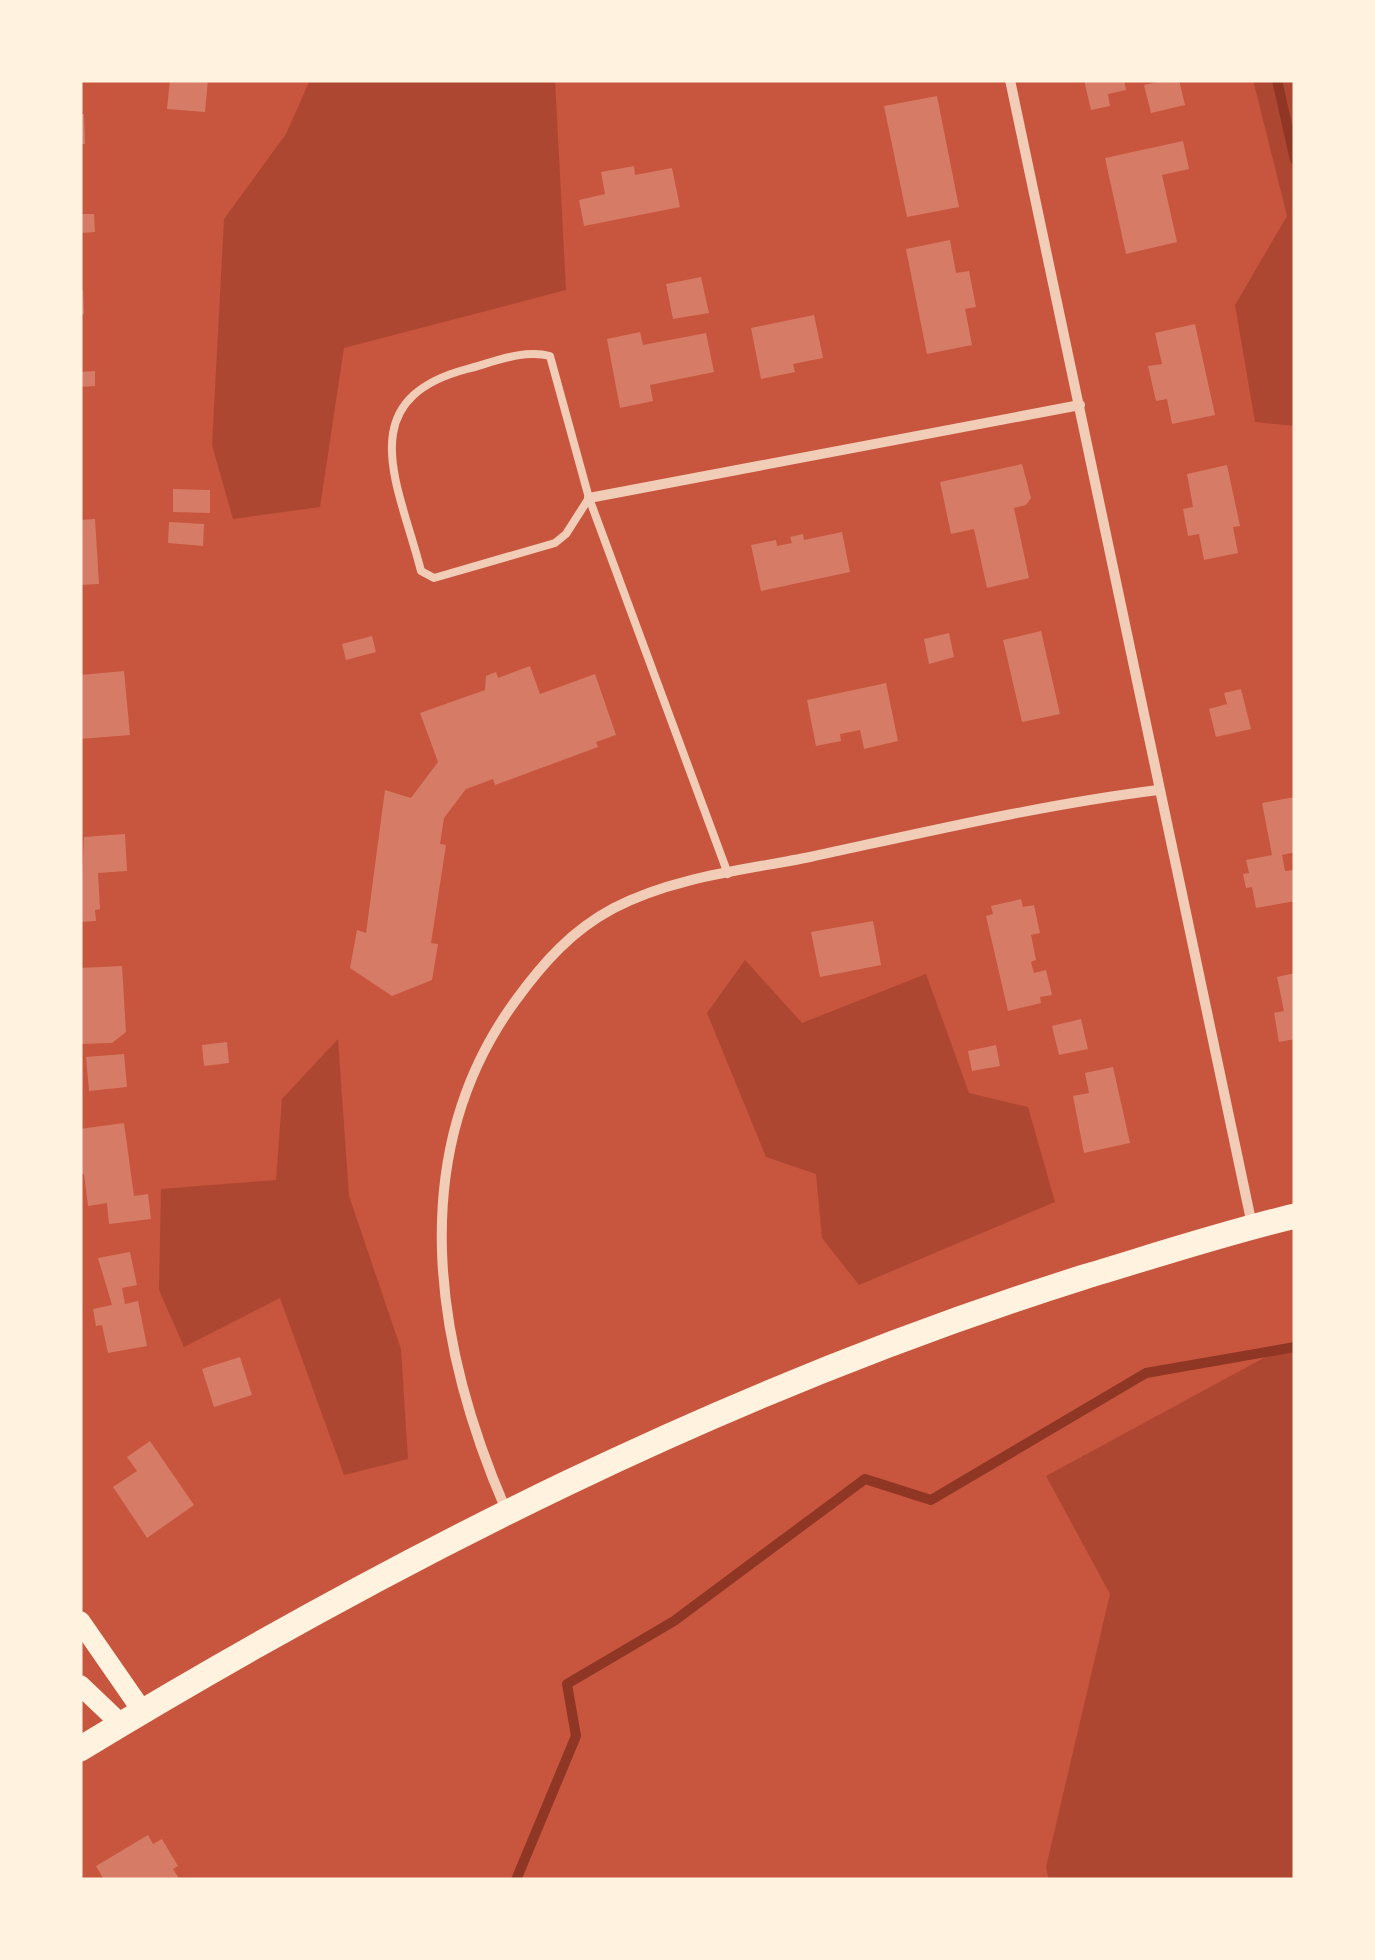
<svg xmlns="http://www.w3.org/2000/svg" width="1375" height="1960" viewBox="0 0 1375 1960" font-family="Signika,sans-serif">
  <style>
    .green { fill: #ae4732 }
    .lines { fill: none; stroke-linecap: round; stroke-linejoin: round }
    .stream { stroke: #8f3625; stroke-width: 10 }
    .building { fill: #d67c66 }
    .service { stroke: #f1ccb7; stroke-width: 8 }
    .minor { stroke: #f1ccb7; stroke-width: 10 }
    .secondary { stroke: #fff3e0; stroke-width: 20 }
    .primary { stroke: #fff3e0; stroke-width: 25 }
  </style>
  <rect width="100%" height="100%" fill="#c8553d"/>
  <path class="green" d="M310 80H555L566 290 344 348 320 507 233 519 212 445 224 219 286 134Z
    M1253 80H1295V426L1255 422 1235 305 1287 216Z
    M745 960 802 1023 926 974 969 1093 1028 1107 1055 1202 859 1285 822 1238 816 1174 766 1157 707 1013Z
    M338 1039 349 1196 401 1349 408 1459 344 1475 280 1298 184 1347 159 1290 161 1189 276 1180 282 1099Z
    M1295 1341V1880H1049L1046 1867 1110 1594 1046 1476Z"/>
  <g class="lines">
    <path class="stream" d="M1277 80 1295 160
      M516 1880 576 1736 567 1684 674 1621 865 1479 931 1500 1146 1373 1295 1347"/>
  </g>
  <path class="building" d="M170 80H208L205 112 167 109Z
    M1084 80H1124L1126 90 1108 94 1110 106 1091 110Z
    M1166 80H1179L1185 105 1151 113 1144 85Z
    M937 96 959 207 907 217 884 106Z
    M80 114H84L85 144H80Z
    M1183 141 1189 169 1162 175 1177 242 1126 254 1105 158Z
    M634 166 635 175 672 168 680 207 584 226 579 200 605 194 601 172Z
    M80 214H94L95 232 80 233Z
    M950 240 956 273 969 271 976 307 965 309 972 345 927 354 906 249Z
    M701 277 709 313 673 319 666 284Z
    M80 290H83L84 314 80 315Z
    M814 315 823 358 793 364 795 372 761 379 751 328Z
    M1195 324 1215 415 1172 424 1167 399 1156 401 1148 366 1162 364 1155 333Z
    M640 332 643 345 706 333 714 372 650 385 653 401 620 408 607 339Z
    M95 371V386L80 387V372Z
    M1022 464 1031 498 1026 505 1014 508 1029 578 987 588 974 529 951 534 940 482Z
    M1227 465 1240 526 1233 527 1238 553 1204 560 1199 534 1188 536 1183 509 1193 507 1187 474Z
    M173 489 210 490V513L173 512Z
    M95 519 99 584 80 585V520Z
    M169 522 204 524 203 546 168 543Z
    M842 532 850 572 761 591 751 545 776 540 777 546 792 543 790 537 803 534 804 540Z
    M1041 631 1060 714 1022 722 1003 640Z
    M949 633 954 657 929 664 924 639Z
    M372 636 376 652 346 660 342 644Z
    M530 666 540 694 595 674 616 735 596 742 598 747 495 785 493 779 466 789 444 818 440 844 446 845 431 943 438 944 432 980 392 996 350 968 357 930 366 933 385 790 411 798 438 762 420 713 485 690 486 676 496 672 498 678Z
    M124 671 130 735 80 739V675Z
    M886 683 898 741 864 749 860 730 840 734 841 741 816 746 807 700Z
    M1241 689 1251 729 1216 737 1209 709 1227 704 1224 693Z
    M1295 797V852L1282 855 1285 871 1295 870V901L1256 908 1252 887 1246 888 1243 874 1249 873 1246 860 1272 855 1262 803Z
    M125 834 127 871 98 873 100 909 95 910 96 921 80 922 84 837Z
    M1021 899 1023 907 1034 905 1040 933 1031 935 1036 960 1031 962 1034 973 1046 970 1052 995 1040 997 1041 1003 1008 1011 986 916 993 914 991 906Z
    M873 921 881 965 820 977 811 932Z
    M122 966 126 1032 112 1043 80 1044V968Z
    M1295 973V1039L1279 1042 1274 1013 1284 1011 1277 977Z
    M1081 1019 1088 1049 1059 1055 1052 1026Z
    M227 1042 229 1063 204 1066 202 1045Z
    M996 1045 1000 1066 972 1071 968 1051Z
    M124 1054 127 1087 89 1091 86 1057Z
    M1113 1067 1130 1143 1084 1153 1073 1096 1089 1093 1085 1073Z
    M124 1123 134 1196 148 1194 151 1219 109 1224 107 1203 88 1206 84 1174H80V1129Z
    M130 1252 137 1285 122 1288 125 1304 138 1301 147 1346 108 1353 102 1325 96 1326 93 1309 112 1305 98 1258Z
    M240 1357 252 1395 214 1407 202 1369Z
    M150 1441 194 1505 147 1538 113 1487 137 1471 127 1457Z
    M148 1835 153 1844 162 1839 178 1866 173 1869 180 1880H104L96 1866Z"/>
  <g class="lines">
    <path class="service" d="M589 498 566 534 555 543 434 578 421 571C399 485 350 400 467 369 494 362 523 349 550 356L589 498 728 874"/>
    <path class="minor" d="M1010 80 1252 1225
      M589 498 1080 405
      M506 1510C435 1346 403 1154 516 1000 543 963 572 930 614 908 673 877 745 870 810 857 926 832 1040 805 1158 790"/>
    <path class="secondary" d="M80 1621 143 1712
      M80 1685 121 1724"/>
    <path class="primary" d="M80 1749C398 1556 729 1389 1084 1277 1154 1256 1224 1233 1295 1216"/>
  </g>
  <rect width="1375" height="1960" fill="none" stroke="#fff3e0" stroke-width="165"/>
</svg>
